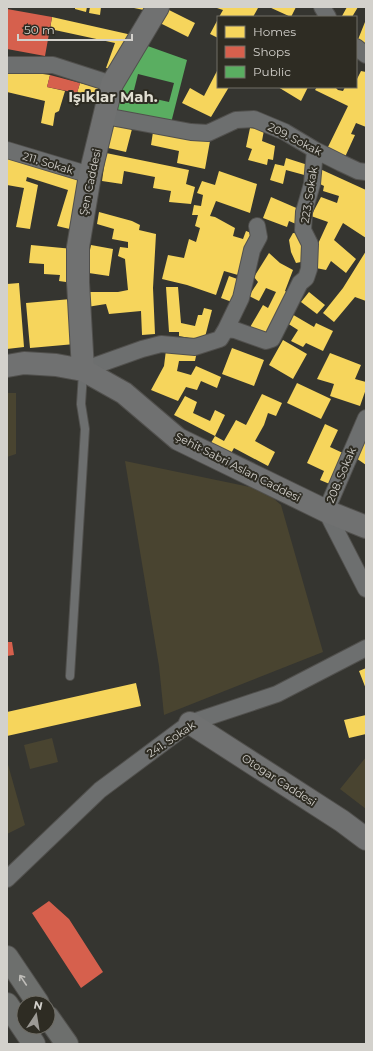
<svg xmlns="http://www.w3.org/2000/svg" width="373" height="1051" viewBox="0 0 373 1051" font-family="Montserrat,sans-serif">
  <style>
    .green { fill: #494430 }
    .homes { fill: #f6d55c }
    .shops { fill: #d6604d }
    .public { fill: #5aae61; fill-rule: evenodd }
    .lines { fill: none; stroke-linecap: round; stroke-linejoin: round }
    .lane-casing { stroke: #51504d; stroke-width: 10 }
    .street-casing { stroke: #51504d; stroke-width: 18 }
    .secondary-casing { stroke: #51504d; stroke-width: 24 }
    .primary-casing { stroke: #51504d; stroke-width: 24 }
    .lane { stroke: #6d6f6f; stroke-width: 8 }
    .street { stroke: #6d6f6f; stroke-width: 16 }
    .secondary { stroke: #707171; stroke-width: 22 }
    .primary { stroke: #6d6f6d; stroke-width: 22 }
    .oneway { stroke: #bfbdb9 }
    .labels { text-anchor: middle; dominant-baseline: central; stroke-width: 4; stroke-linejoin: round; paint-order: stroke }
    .street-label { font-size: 11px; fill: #d3d1cc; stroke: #2e2c23 }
    .district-label { font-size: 15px; font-weight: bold; fill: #e1ded2; stroke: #2e2c23 }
  </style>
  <rect width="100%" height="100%" fill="#353530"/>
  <path class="green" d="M7 393H16V454L7 457Z
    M125 461 264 490 281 505 323 652 164 715 159 666Z
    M52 738 58 762 30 769 24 745Z
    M366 757V809L340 789Z
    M7 761 25 825 7 834Z"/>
  <path class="homes" d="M75 7H87L86 12 75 9Z
    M90 7H101L100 15 89 13Z
    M129 7H150L149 11Z
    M214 7H256L258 8 253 17H219L223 10Z
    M269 7H296L291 17Z
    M347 7H358L352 17 342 16Z
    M167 9 195 23 188 37 160 23Z
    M52 17 132 35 116 70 106 68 115 43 50 29Z
    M218 19V38L210 34Z
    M365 22H366V48L357 42Z
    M7 69 50 75 47 87 65 91 59 111 55 113 53 126 41 123 45 101 7 92Z
    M218 69V87H229L211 117 182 103 190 88 204 96Z
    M361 71 366 72V127L356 123 351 134 355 135 345 157 327 149 348 106 315 90 317 87H335L338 90 343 91 345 87H356V81Z
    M80 83 104 89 101 101 77 93Z
    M278 87H308L301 101Z
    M110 124 132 129 126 152 104 147Z
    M250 128 264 130 262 141 275 146 273 160 268 159 267 165 248 160 252 149 246 147Z
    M153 132 210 141 205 169 177 163 179 151 151 145Z
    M106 153 189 170 186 184 195 187 191 204 169 202 171 191 153 188 155 177 124 171 122 184 102 181Z
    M7 155 18 161 28 165 30 162 85 181 74 230 57 226 68 190 27 177 26 181 38 185 30 229 16 227 24 188 7 185Z
    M286 158 311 166 308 176 286 170 283 184 270 180 275 164 284 166Z
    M320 169 366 190V238L343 223 334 240 356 259 346 273 331 261 326 270 316 268 317 246 328 222 311 216 321 197 337 203 339 196 323 191 324 186 316 182Z
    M219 171 257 184 250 213 216 201 210 216 215 217 235 228 233 236 243 239 246 231 254 234 238 275 224 271 216 295 187 285 162 279 168 255 184 258 189 239 196 242 200 228 195 226 198 215H192L194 205 201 206 203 195 197 193 202 181 215 185Z
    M271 197 301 210 296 224 289 221 287 227 263 218Z
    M99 212 132 221 140 225 139 230 156 234 153 288 155 334 142 335 141 311 109 314 106 304 87 307 86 292H118L128 290 125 259 118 256 120 247 128 248V242L112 239 114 229 97 224Z
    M293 233 303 234 306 261 296 263 291 252 289 240Z
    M31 245 73 249 66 282 59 281 60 275 44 274V264L29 263Z
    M91 245 113 249 109 276 82 272 85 254 89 255Z
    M366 251V301L355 297 334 322 323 313 343 288Z
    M269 253 280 263 293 270 285 291 289 293 266 337 249 329 263 305 268 308 276 292 266 288 259 301 249 296 258 282 254 277Z
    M229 276 240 280 232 302 221 298Z
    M19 283 24 347 7 349V284Z
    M166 287H178L181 323 195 326 198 315H202L204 308 212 310 204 341 179 336V332H169Z
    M309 292 325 305 317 314 301 302Z
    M71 299 75 344 30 348 26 303Z
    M290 313 314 327 316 323 333 331 323 351 306 343 303 347 291 341 298 330 287 323Z
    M283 340 307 354 293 379 269 365Z
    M232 348 264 360 254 386 222 374Z
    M166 350 197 351 195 361H179L177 371 191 375 196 366 221 377 217 388 201 381 197 390 186 387 178 401 151 390 164 366Z
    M330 353 361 365 355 379 366 382V389L360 406 330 396 334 384 317 379Z
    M297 383 331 399 321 419 287 403Z
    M262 394 282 403 276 416 268 413 264 425 255 441 275 452 268 466 234 448 228 459 208 448 215 436 224 441 236 420 246 425Z
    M185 396 197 402 193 413 210 421 215 410 225 415 215 436 174 415Z
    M325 424 338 430 330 447 345 454 332 485 320 480 324 471 307 463Z
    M366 437V465L353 456Z
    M366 668V689L359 671Z
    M136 683 141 706 7 736V712Z
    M366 715V734L349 738 344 720Z"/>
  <path class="shops" d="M7 9 52 17 45 56 7 49Z
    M50 75 80 83 77 93 47 87Z
    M7 642H12L14 655 7 656Z
    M49 901 69 919 103 972 81 988 32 913Z"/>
  <path class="public" d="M142 44 187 60 171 123 116 112 120 87ZM138 74 174 83 169 102 133 94Z"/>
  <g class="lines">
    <g class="lane-casing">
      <path id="lane" d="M70 676 85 429 81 404 83 373"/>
    </g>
    <g class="street-casing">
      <path id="street" d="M322 7 328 17
        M356 47 366 55
        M7 65H53L112 84
        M105 116 191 132 208 133 236 120 254 119 285 132 315 150 341 163 358 171 366 172
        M7 150 90 175
        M226 329 241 298 252 250 259 237 257 226
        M83 370 142 349 161 344 195 347 220 339 226 329 235 330 266 341 272 339 300 283 306 278 309 269 310 244 303 230 304 212 312 184 315 150
        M366 418 326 511 366 589
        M7 879 100 790 190 723 277 694 366 648"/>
    </g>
    <g class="secondary-casing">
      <path id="secondary" d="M7 366 24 363 56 365 83 370 124 393 178 439 326 511 366 527
        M83 370 78 282V247L90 175 112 84 158 7
        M190 723 342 821 366 839"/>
    </g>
    <g class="primary-casing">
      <path id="primary" d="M7 957 38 1003
        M7 1004 34 1044
        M48 1017 67 1044"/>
    </g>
    <use href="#lane" class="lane"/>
    <use href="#street" class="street"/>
    <use href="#secondary" class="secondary"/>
    <use href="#primary" class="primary"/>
  </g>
  <defs><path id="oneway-shaft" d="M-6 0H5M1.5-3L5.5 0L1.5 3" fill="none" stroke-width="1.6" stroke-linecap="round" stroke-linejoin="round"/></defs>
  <use class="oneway" href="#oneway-shaft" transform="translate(23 980) rotate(-124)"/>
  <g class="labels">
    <g class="street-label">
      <text transform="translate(295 139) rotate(27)">209. Sokak</text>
      <text transform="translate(48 163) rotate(17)">211. Sokak</text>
      <text transform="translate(90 182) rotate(-78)">Şen Caddesi</text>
      <text transform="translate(309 195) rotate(-81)">223. Sokak</text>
      <text transform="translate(238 467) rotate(27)">Şehit Sabri Aslan Caddesi</text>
      <text transform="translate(341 475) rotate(-67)">208. Sokak</text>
      <text transform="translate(171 739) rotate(-34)">241. Sokak</text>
      <text transform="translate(279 780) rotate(33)">Otogar Caddesi</text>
    </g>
    <g class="district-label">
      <text x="113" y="96">Işıklar Mah.</text>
    </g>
  </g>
  <rect width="373" height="1051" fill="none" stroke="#d3d1cc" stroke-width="16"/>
  <rect x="217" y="16" width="140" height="72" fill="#2e2c23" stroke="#706e67"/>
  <rect x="225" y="26" width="20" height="12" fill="#f6d55c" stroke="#706e67"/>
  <text x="253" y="36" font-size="12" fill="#d3d1cc">Homes</text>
  <rect x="225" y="46" width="20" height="12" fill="#d6604d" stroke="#706e67"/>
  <text x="253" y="56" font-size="12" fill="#d3d1cc">Shops</text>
  <rect x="225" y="66" width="20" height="12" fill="#5aae61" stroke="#706e67"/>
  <text x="253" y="76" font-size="12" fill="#d3d1cc">Public</text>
  <g transform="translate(36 1015) rotate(12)"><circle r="19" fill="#2e2c23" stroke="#706e67"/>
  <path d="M0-3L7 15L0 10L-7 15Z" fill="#9c9a95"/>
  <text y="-6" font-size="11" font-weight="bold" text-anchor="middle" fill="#d3d1cc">N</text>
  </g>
  <path d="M18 34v6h114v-6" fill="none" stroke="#d3d1cc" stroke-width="2"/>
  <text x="24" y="34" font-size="12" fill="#d3d1cc" stroke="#2e2c23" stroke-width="3" paint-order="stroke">50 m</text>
</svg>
